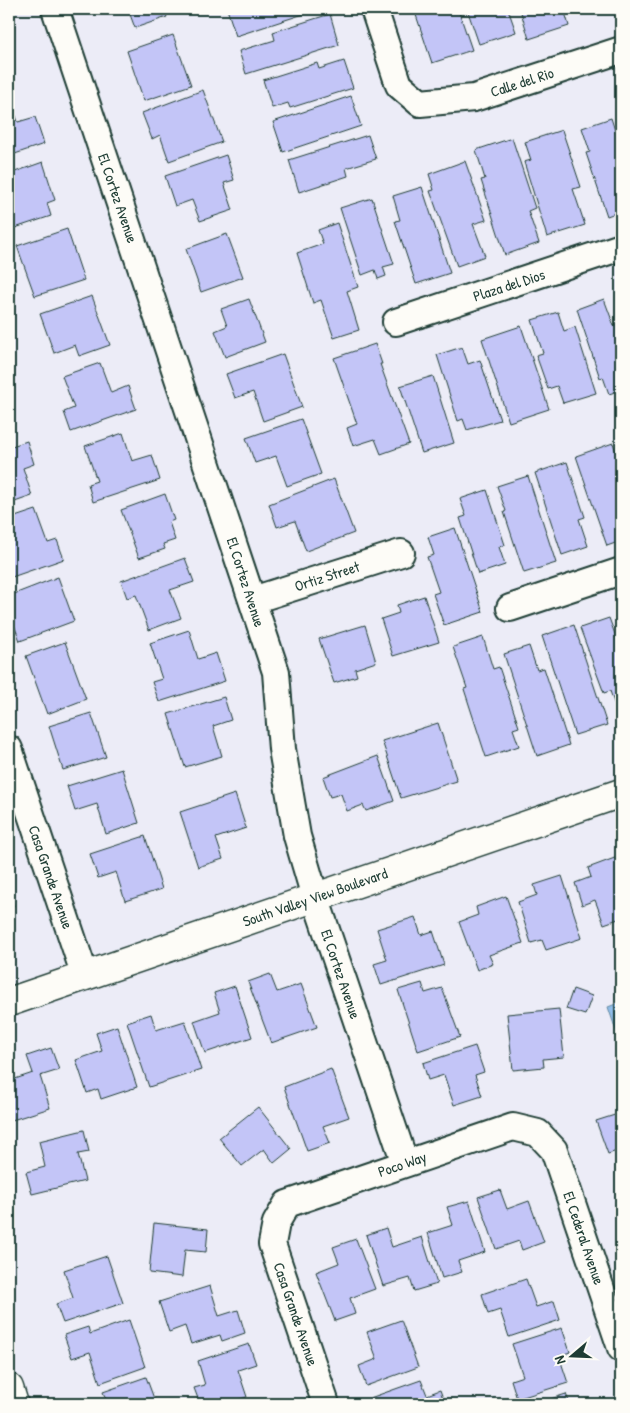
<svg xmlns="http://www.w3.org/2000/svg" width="630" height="1413" viewBox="0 0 630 1413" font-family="'Patrick Hand',sans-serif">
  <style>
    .water { fill: #90bdea; stroke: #638aa1 }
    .building { fill: #c3c5f7; stroke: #1f3d34 }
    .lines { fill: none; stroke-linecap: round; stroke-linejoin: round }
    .street-casing { stroke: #1f3d34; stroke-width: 30 }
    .secondary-casing { stroke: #1f3d34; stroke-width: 31 }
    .primary-casing { stroke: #1f3d34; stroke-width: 31 }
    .street { stroke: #fdfcf7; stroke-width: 26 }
    .secondary { stroke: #fdfcf7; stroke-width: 28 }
    .primary { stroke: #fdfcf7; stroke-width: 28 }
    .labels { text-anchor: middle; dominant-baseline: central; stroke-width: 4.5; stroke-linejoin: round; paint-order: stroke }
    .street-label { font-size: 15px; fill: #1f3d34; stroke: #fdfcf7 }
  </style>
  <rect width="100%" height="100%" fill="#ececf7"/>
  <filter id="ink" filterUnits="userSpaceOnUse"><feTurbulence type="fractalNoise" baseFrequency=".02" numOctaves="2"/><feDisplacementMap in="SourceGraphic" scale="10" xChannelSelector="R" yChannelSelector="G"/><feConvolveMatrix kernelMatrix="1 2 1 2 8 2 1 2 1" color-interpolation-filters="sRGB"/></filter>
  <g filter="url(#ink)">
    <path class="water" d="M621 1002V1042H620L608 1007Z"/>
    <path class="building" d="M128 9H164L167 17 135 28Z
      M227 9H319L236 36Z
      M414 9H458L472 50 432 63Z
      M467 9H508L516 32 479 44Z
      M520 9H564L569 26 529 39Z
      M330 14 339 45 246 74 239 51 275 40 273 32Z
      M173 35 191 85 144 101 127 51Z
      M344 61 353 88 290 108 288 103 272 108 263 80 317 63 319 69Z
      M203 90 222 142 169 161 160 135 152 139 142 113Z
      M351 96 361 126 283 152 273 122Z
      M10 99 18 122 35 117 44 144 9 156V100Z
      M611 118 621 149V211L607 216 586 153 590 152 582 128Z
      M562 130 581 187 573 189 585 225 547 237 524 162 531 160 525 142Z
      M368 135 376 159 346 168 348 176 299 192 289 160Z
      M512 138 535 208 528 211 539 243 505 255 481 180 485 179 476 150Z
      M226 155 234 180 224 183 233 210 200 221 192 200 175 206 165 176Z
      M465 161 486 220 473 224 485 256 457 266 430 191 434 190 429 174Z
      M43 162 55 200 47 203 51 216 15 228 9 214V184L15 182 12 173Z
      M422 187 450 273 416 284 395 221 400 220 393 196Z
      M372 198 394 264 383 267 386 276 378 279 375 270 362 275 340 208Z
      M337 223 358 287 347 291 359 330 334 338 321 300 313 303 297 253 323 244 318 230Z
      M67 229 84 280 35 296 17 246Z
      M227 234 243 277 201 292 186 249Z
      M92 296 110 345 79 356 75 345 54 353 40 314Z
      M249 299 265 342 225 357 215 331 227 326 221 309Z
      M604 299 614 326 621 323V390L609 394 603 377 600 378 577 309Z
      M558 312 564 331 575 327 596 393 563 403 557 386 548 389 536 355 543 353 532 320Z
      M521 326 549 409 509 422 482 339Z
      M375 344 382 364H380L409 444 381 454 375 439 353 446 347 428 357 424 334 358Z
      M462 347 468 364 480 360 500 420 467 430 463 419 458 421 437 355Z
      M283 354 302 407 263 421 253 392 235 398 226 374Z
      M100 363 111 393 128 386 136 409 71 432 64 412 74 408 62 376Z
      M433 376 454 443 422 453 400 386Z
      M301 419 321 474 287 486 276 456 255 463 246 438Z
      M123 433 132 461 152 455 160 480 93 502 88 484 97 481 85 446Z
      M27 441 34 464 23 468 32 496 9 504V447Z
      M613 443 621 466V541L607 546 576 456Z
      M567 462 585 517 579 519 588 546 562 555 535 473Z
      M528 476 556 563 524 573 504 512 506 511 497 486Z
      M334 479 354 533 306 551 295 521 277 527 269 504Z
      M487 490 505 545 499 547 505 565 478 574 460 518 466 516 460 499Z
      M165 494 174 520 169 522 175 540 163 544 165 549 139 558 121 510Z
      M36 510 48 543 57 540 64 559 9 578V519Z
      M455 528 483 612 444 625 433 594 439 592 427 557 434 555 428 537Z
      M185 558 194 582 170 590 181 618 149 630 136 595 127 598 121 581Z
      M58 577 74 621 20 641 9 611V596Z
      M424 596 439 642 393 656 381 619 399 613 397 605Z
      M609 618 619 645 621 644V706L616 708 610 691 604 693 580 628Z
      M365 625 376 662 355 669 357 676 334 683 319 639Z
      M574 625 607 725 575 735 542 636Z
      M189 630 198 659 216 653 225 681 159 702 152 682 162 679 150 643Z
      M483 637 493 669 499 667 519 727 513 729 519 746 486 757 464 689 467 688 453 647Z
      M65 642 86 699 47 714 26 656Z
      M529 646 537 670 544 668 569 745 537 756 504 654Z
      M224 697 231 720 213 726 222 756 185 767 168 714Z
      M91 713 106 757 63 770 49 726Z
      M438 723 457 781 401 798 382 741Z
      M378 756 394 801 366 811 363 805 347 811 341 794 330 797 323 777Z
      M122 769 139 823 106 834 97 804 75 811 67 786Z
      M235 794 246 828 216 838 223 859 198 867 180 812Z
      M145 836 162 889 125 901 116 872 98 878 90 854Z
      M620 856 621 918 604 924 595 900 582 905 575 883 591 877 588 868Z
      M562 876 582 938 546 950 542 940 531 943 518 902 537 895 534 885Z
      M9 890 14 906 9 908Z
      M506 896 523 943 489 955 493 964 477 970 459 922 478 915 476 907Z
      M415 917 421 935 433 931 444 965 381 985 374 964 387 960 377 929Z
      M270 974 277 992 301 984 317 1027 271 1043 248 982Z
      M422 983 425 993 442 988 460 1037 418 1051 398 990Z
      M235 986 252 1037 205 1053 194 1021 220 1012 214 993Z
      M573 989 592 996 585 1015 566 1009Z
      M559 1009 564 1057 543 1059 544 1067 513 1070 507 1014Z
      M151 1014 156 1030 185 1021 201 1070 149 1087 127 1022Z
      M117 1026 137 1087 101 1099 98 1089 87 1093 76 1060 102 1051 96 1033Z
      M475 1046 484 1072 475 1075 482 1096 454 1105 444 1075 428 1080 423 1063Z
      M51 1048 59 1070 40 1076 50 1108 9 1121V1081L33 1073 27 1056Z
      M331 1069 349 1117 323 1126 330 1143 307 1151 284 1087Z
      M258 1107 291 1149 274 1163 264 1149 242 1166 219 1138Z
      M621 1113V1163L617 1151 608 1154 596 1121Z
      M84 1130 89 1152 78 1154 85 1181 32 1194 26 1172 45 1167 39 1141Z
      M500 1190 507 1209 529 1201 544 1242 522 1250 519 1241 496 1249 478 1197Z
      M469 1201 485 1252 458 1261 462 1272 442 1278 428 1233 453 1225 447 1207Z
      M154 1223 208 1229 206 1252 185 1250 182 1277 149 1273Z
      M386 1228 392 1247 422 1237 437 1284 414 1291 410 1278 383 1286 366 1235Z
      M356 1239 375 1289 350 1298 355 1314 335 1321 316 1272 339 1263 333 1247Z
      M107 1256 123 1303 63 1323 56 1304 73 1298 64 1270Z
      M526 1279 536 1307 554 1301 560 1320 509 1337 500 1310 488 1314 482 1294Z
      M210 1286 219 1316 238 1310 245 1333 222 1341 220 1335 191 1344 185 1326 169 1332 159 1302Z
      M129 1320 145 1367 100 1383 90 1352 72 1358 64 1335 88 1327 90 1334Z
      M401 1320 418 1367 366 1386 359 1366 377 1359 367 1332Z
      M562 1328 570 1352 559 1356 568 1383 517 1399 511 1380 523 1376 512 1344Z
      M249 1344 256 1364 238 1370 247 1397 224 1404H200L194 1388 205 1385 198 1361Z
      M146 1377 156 1404H100L107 1402 103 1392Z
      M421 1380 427 1395 440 1390 445 1404H372L370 1398Z
      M566 1394 570 1404H535Z"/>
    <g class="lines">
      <g class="street-casing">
        <path id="street" d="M55 9 276 672 282 749 297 836 315 897 405 1163
          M374 9 399 85 420 103 474 98 621 50
          M396 322 621 247
          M253 600 401 553
          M510 608 621 571
          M9 749 85 976
          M326 1404 272 1244 276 1223 287 1204 513 1127 538 1133 554 1150 621 1348"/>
      </g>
      <g class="secondary-casing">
        <path id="secondary" d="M9 1388 14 1404"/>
      </g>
      <g class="primary-casing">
        <path id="primary" d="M9 1002 621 793"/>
      </g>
      <use href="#street" class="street"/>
      <use href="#secondary" class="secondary"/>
      <use href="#primary" class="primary"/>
    </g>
  </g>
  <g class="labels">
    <g class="street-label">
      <text transform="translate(522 82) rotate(-18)">Calle del Rio</text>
      <text transform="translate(118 198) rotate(71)">El Cortez Avenue</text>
      <text transform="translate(509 285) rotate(-18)">Plaza del Dios</text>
      <text transform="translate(327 576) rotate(-18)">Ortiz Street</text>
      <text transform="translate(246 582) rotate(72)">El Cortez Avenue</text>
      <text transform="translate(51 877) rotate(71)">Casa Grande Avenue</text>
      <text transform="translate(315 897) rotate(-19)">South Valley View Boulevard</text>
      <text transform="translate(341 974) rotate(71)">El Cortez Avenue</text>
      <text transform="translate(402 1164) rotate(-19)">Poco Way</text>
      <text transform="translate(584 1238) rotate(71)">El Cederal Avenue</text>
      <text transform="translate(296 1314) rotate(71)">Casa Grande Avenue</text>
    </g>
  </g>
  <rect width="630" height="1413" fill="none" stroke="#fdfcf7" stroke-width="30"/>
  <rect x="15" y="15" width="600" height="1383" fill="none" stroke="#1f3d34" stroke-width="2" filter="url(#ink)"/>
  <g transform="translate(572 1356) rotate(251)" stroke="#fdfcf7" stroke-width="4" paint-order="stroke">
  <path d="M0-4L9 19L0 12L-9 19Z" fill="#1f3d34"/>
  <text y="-8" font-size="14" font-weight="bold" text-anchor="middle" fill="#1f3d34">N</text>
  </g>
</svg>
